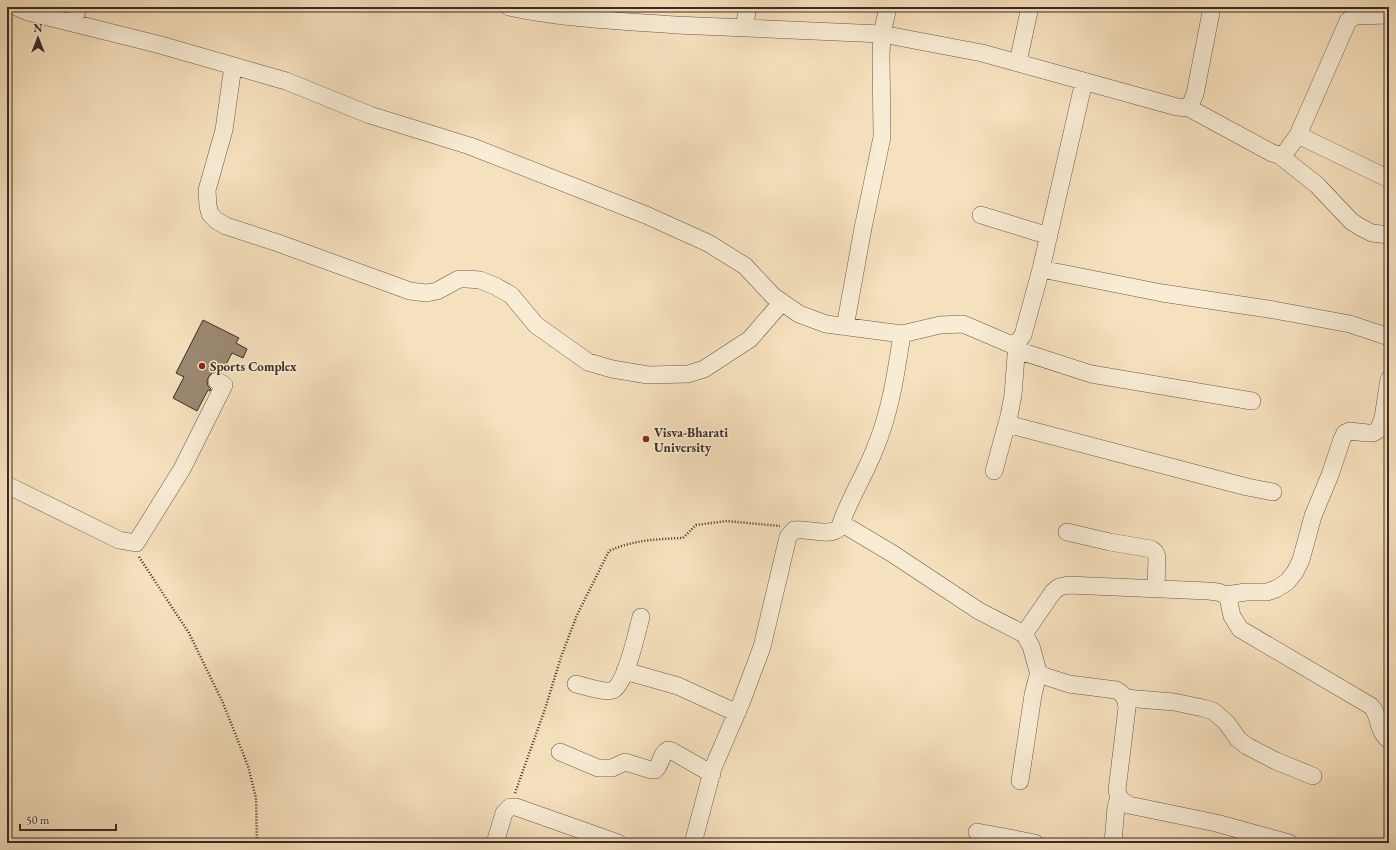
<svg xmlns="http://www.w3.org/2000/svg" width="1396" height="850" viewBox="0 0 1396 850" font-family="'EB Garamond',serif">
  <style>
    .building { fill: #9c8974; stroke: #3b2a23 }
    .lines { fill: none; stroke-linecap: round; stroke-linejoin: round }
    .minor-casing { stroke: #6a584a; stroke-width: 18 }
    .path { stroke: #3b2a23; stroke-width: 2.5; stroke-dasharray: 1 2; stroke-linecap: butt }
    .minor { stroke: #f9ecd5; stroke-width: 17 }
    .poi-dot { fill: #8f2418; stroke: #f9ecd5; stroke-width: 1.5 }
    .labels { text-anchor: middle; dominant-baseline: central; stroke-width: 3.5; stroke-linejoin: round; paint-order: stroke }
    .poi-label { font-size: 13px; font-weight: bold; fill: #3b2a23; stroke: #f9ecd5; text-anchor: start }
  </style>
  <rect width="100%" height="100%" fill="#f6e1be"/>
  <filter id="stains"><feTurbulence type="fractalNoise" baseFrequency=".005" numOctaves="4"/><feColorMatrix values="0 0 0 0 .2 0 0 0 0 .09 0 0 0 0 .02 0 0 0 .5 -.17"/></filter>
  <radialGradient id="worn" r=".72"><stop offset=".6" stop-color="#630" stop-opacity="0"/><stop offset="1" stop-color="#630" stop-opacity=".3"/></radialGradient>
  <path class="building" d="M203 320 239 338 236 343 247 349 243 358 232 353 222 372 217 371 212 373 209 376 207 381 208 386 211 389 210 391 208 390 197 411 173 398 184 377 176 373Z"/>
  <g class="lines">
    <g class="minor-casing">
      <path id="minor" d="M16 7 28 12 157 44 286 81 370 115 470 146 646 215 708 243 745 266 773 296 799 314 826 324 902 334C896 374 890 414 874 451 864 477 848 500 840 527 831 538 807 528 794 530L788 537 762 647 741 703 713 768 693 843
        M509 7C564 19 620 21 676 25 745 28 813 31 882 34L888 7
        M73 23 78 7
        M744 28 748 7
        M1018 62 1030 7
        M233 66 224 130 207 190 208 206 210 214 217 221 226 226 278 243 410 291 426 293 437 291 459 279H467L480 280 495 286 511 295 536 325 588 362 612 369 648 375 688 374 704 369 750 339 782 302
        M1189 108 1272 153 1279 155 1285 153 1298 135 1348 21 1355 16 1389 15
        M1298 135 1389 179
        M1279 155 1317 185 1351 221 1360 227 1372 233 1389 235
        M981 215 1049 236
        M1041 269 1084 81
        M845 327 863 228 882 137 881 55 882 34 982 53 1177 107 1189 108 1195 94 1212 7
        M902 334 940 325 963 324 1010 344 1017 343 1023 335 1041 269 1162 293 1274 310 1350 324 1389 337
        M1017 350 1091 374 1252 401
        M1389 379 1383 418 1389 423
        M1007 424 1247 487 1273 492
        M994 471 1009 416 1013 395 1017 343
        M7 485 119 540 136 543 182 469 224 385 217 381
        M841 523 893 554 979 611 1024 634 1031 646 1038 671 1041 675 1069 684 1116 690C1125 694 1126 700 1127 708L1117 790C1118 798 1122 801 1129 805L1216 823 1289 843
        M1067 532 1110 542 1151 549 1155 552 1157 557 1156 588
        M1226 595 1228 598 1232 616 1240 629 1371 706C1381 717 1376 730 1389 740
        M1024 634 1053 592 1059 587 1068 585 1208 591 1218 592 1226 595 1246 592H1267L1276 589 1287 582 1295 572 1301 560 1313 516 1330 475 1342 439 1345 433 1349 431 1368 433H1373L1378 430 1383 418
        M625 671 678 686 737 713
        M576 684C584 686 606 693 613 690 626 683 637 632 641 617
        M1125 698 1174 702 1203 708 1213 711 1226 722 1238 739 1247 746 1276 761 1313 776
        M560 752 598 768H612L625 762 651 770H655C662 764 660 754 668 750L672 751 712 774
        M1020 781 1033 695 1037 679 1041 675
        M977 832 1035 843
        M495 843 504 813 510 807H516L618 843
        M1113 843 1116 807 1119 797"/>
    </g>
    <path class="path" d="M139 557 189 633 223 703 248 766 256 798 257 843
      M515 793 545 709 561 657 577 615 609 551C633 540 657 539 683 538L696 525 727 521 780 526"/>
    <use href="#minor" class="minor"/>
  </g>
  <g class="poi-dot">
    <circle cx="202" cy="366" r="4"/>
    <circle cx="646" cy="439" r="4"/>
  </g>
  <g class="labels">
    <g class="poi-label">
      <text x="210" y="366">Sports Complex</text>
      <text x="654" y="432">Visva-Bharati<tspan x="654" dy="15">University</tspan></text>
    </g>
  </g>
  <rect width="1396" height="850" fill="none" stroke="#f6e1be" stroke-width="24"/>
  <rect x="8" y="8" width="1380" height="834" fill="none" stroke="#3b2a23" stroke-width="2"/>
  <rect x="12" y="12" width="1372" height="826" fill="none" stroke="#3b2a23"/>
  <g transform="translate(38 38)" stroke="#f9ecd5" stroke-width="3" paint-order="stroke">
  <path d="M0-3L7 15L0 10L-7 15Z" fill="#3b2a23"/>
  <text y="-6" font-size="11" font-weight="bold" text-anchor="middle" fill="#3b2a23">N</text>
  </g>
  <path d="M20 824v6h96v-6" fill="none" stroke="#3b2a23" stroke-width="2"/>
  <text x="26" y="824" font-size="12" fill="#3b2a23" stroke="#f9ecd5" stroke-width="3" paint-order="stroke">50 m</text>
  <rect width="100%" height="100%" filter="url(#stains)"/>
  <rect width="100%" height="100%" fill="url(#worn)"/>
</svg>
